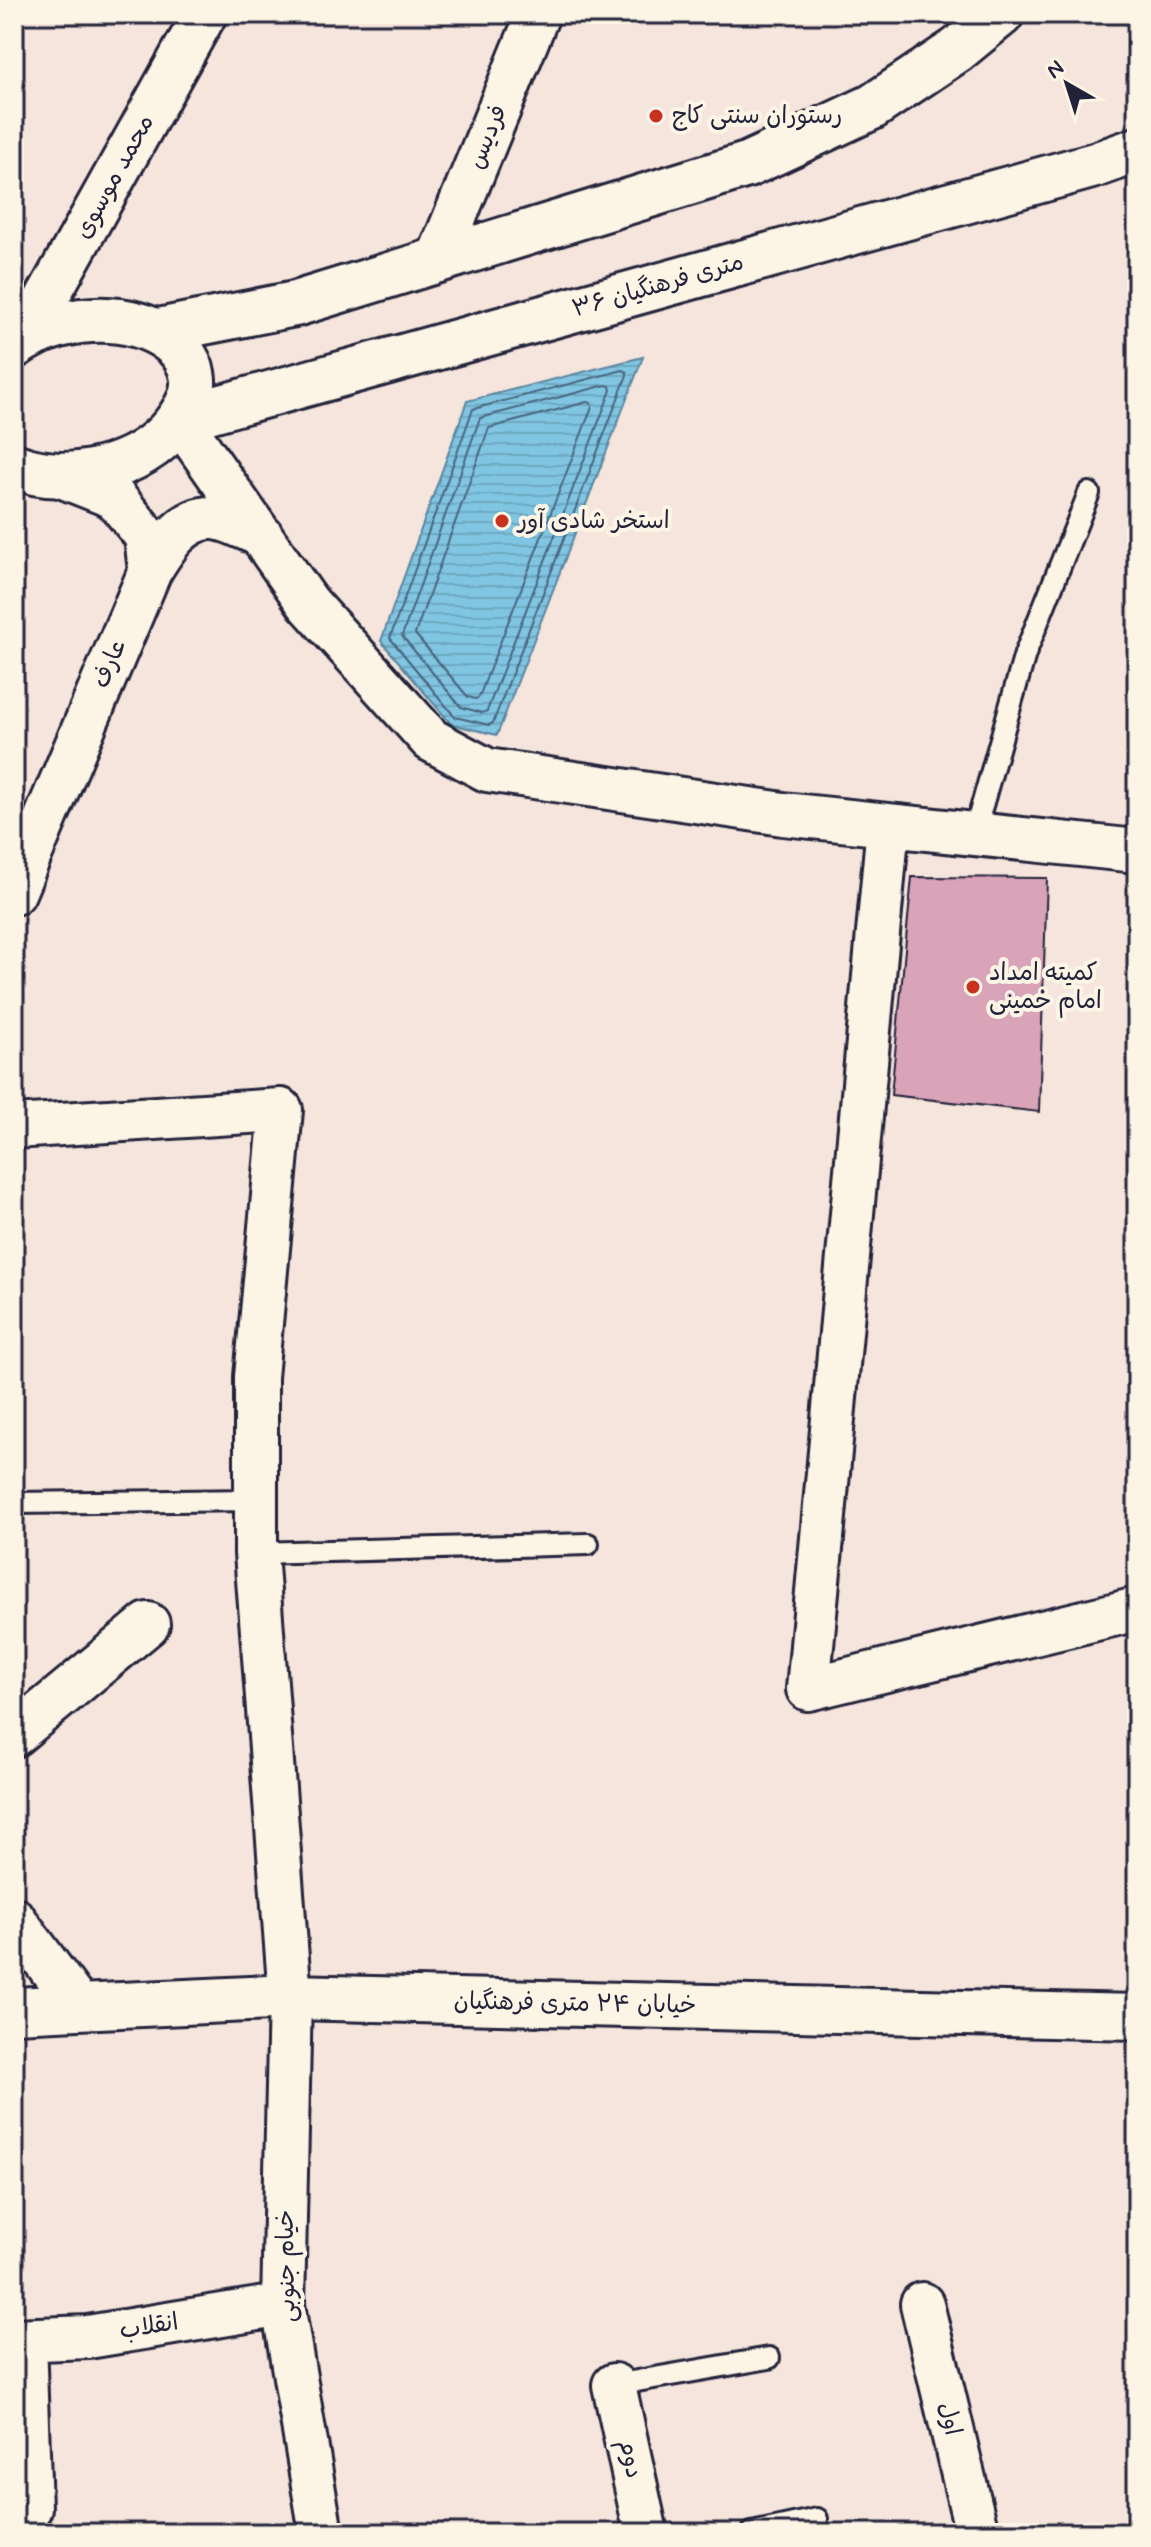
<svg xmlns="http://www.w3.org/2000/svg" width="1151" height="2547" viewBox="0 0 1151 2547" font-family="Mynerve,'Playpen Sans Arabic',sans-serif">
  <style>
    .water { fill: url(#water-rules); stroke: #5a849f; stroke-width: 2 }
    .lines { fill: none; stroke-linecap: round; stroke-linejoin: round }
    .shore { stroke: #48637d; stroke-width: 2 }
    .building { fill: #d9a3b8; stroke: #22223b; stroke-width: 2 }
    .lane-casing { stroke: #22223b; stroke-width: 26 }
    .street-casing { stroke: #22223b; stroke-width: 48 }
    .secondary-casing { stroke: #22223b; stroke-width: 50 }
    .primary-casing { stroke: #22223b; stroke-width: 50 }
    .lane { stroke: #fcf5e5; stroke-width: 20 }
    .street { stroke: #fcf5e5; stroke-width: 42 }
    .secondary { stroke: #fcf5e5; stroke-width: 44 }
    .primary { stroke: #fcf5e5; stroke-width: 44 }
    .poi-dot { fill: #c8321e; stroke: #fcf5e5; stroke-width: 3 }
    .labels { text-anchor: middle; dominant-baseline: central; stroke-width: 8; stroke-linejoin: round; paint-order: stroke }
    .poi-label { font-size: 24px; fill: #22223b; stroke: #fcf5e5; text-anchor: start }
    .street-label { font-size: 24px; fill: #22223b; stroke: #fcf5e5 }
  </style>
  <defs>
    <pattern id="water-rules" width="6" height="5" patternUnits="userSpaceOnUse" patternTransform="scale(2)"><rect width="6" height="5" fill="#80c5e1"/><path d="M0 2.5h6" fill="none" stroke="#6ea9c2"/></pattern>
  </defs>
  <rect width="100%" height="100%" fill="#f5e5dc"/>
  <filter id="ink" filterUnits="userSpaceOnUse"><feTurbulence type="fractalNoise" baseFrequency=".0125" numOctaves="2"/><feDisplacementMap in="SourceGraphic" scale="16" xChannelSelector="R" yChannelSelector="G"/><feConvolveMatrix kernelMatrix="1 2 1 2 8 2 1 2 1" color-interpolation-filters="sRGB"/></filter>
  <g filter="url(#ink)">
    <path class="water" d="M643 357 497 735 451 724 381 641 467 401Z"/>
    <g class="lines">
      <path class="shore" d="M623 370 627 372V375L493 723 489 725 455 717 390 638 473 409Z
        M606 385 610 386 611 390 487 711 482 713 461 707 402 636 480 418Z
        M587 402 591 403 592 407 479 697 476 699 468 697 415 634 489 428Z"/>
    </g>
    <path class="building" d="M912 877 1047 878 1039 1112 891 1095Z"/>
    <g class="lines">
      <g class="lane-casing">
        <path id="lane" d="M974 834 1025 654 1089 493
          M14 1503 255 1500
          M256 1553 588 1544
          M614 2385 769 2358
          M752 2533 817 2519"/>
      </g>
      <g class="street-casing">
        <path id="street" d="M437 261 538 14
          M14 332 24 339 205 14
          M179 419 308 603 431 740 487 770 783 814 1137 851
          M150 571C164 548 183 516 214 518 229 519 247 530 261 535
          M888 825 808 1689 1137 1609
          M14 893 150 571 146 536 114 497 56 474
          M14 1127 281 1110 256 1377V1553L290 1997 283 2305 321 2533
          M14 1735 148 1624
          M14 1919 79 2007
          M922 2304 977 2533
          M14 2340 88 2337 283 2305
          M24 2340 30 2508
          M614 2385 646 2533"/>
      </g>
      <g class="secondary-casing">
        <path id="secondary" d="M14 2010 290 1997 1137 2017"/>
      </g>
      <g class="primary-casing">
        <path id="primary" d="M158 331 295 304 747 165 872 107 957 50 1001 14
          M14 346C57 316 125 309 169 340 182 349 192 364 193 380 194 397 185 411 175 424 140 469 67 487 14 466
          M179 419 1095 165 1137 150"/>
      </g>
      <use href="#lane" class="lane"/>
      <use href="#street" class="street"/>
      <use href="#secondary" class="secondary"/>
      <use href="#primary" class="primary"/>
    </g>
  </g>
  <g class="poi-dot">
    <circle cx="656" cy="116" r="8"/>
    <circle cx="502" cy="521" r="8"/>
    <circle cx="973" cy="987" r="8"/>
  </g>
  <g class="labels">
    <g class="poi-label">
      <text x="672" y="116">رستوران سنتی کاج</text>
      <text x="518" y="521">استخر شادی آور</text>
      <text x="989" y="973">کمیته امداد<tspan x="989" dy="28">امام خمینی</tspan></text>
    </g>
    <g class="street-label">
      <text transform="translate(488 137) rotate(-68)">فردیس</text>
      <text transform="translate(115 177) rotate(-61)">محمد موسوی</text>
      <text transform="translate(658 286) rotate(-16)">۳۶ متری فرهنگیان</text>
      <text transform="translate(110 664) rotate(-67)">عارف</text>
      <text transform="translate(575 2004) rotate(1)">خیابان ۲۴ متری فرهنگیان</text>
      <text transform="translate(287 2266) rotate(-91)">خیام جنوبی</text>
      <text transform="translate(149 2327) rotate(-9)">انقلاب</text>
      <text transform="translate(949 2419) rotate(77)">اول</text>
      <text transform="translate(630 2459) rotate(78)">دوم</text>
    </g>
  </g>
  <rect width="1151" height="2547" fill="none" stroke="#fcf5e5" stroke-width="48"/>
  <rect x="24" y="24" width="1103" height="2499" fill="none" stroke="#22223b" stroke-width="3" filter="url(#ink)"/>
  <g transform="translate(1067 84) rotate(321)" stroke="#fcf5e5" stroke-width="6" paint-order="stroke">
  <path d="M0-6L14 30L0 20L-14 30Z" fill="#22223b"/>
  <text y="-12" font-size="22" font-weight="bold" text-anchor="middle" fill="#22223b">N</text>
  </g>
</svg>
